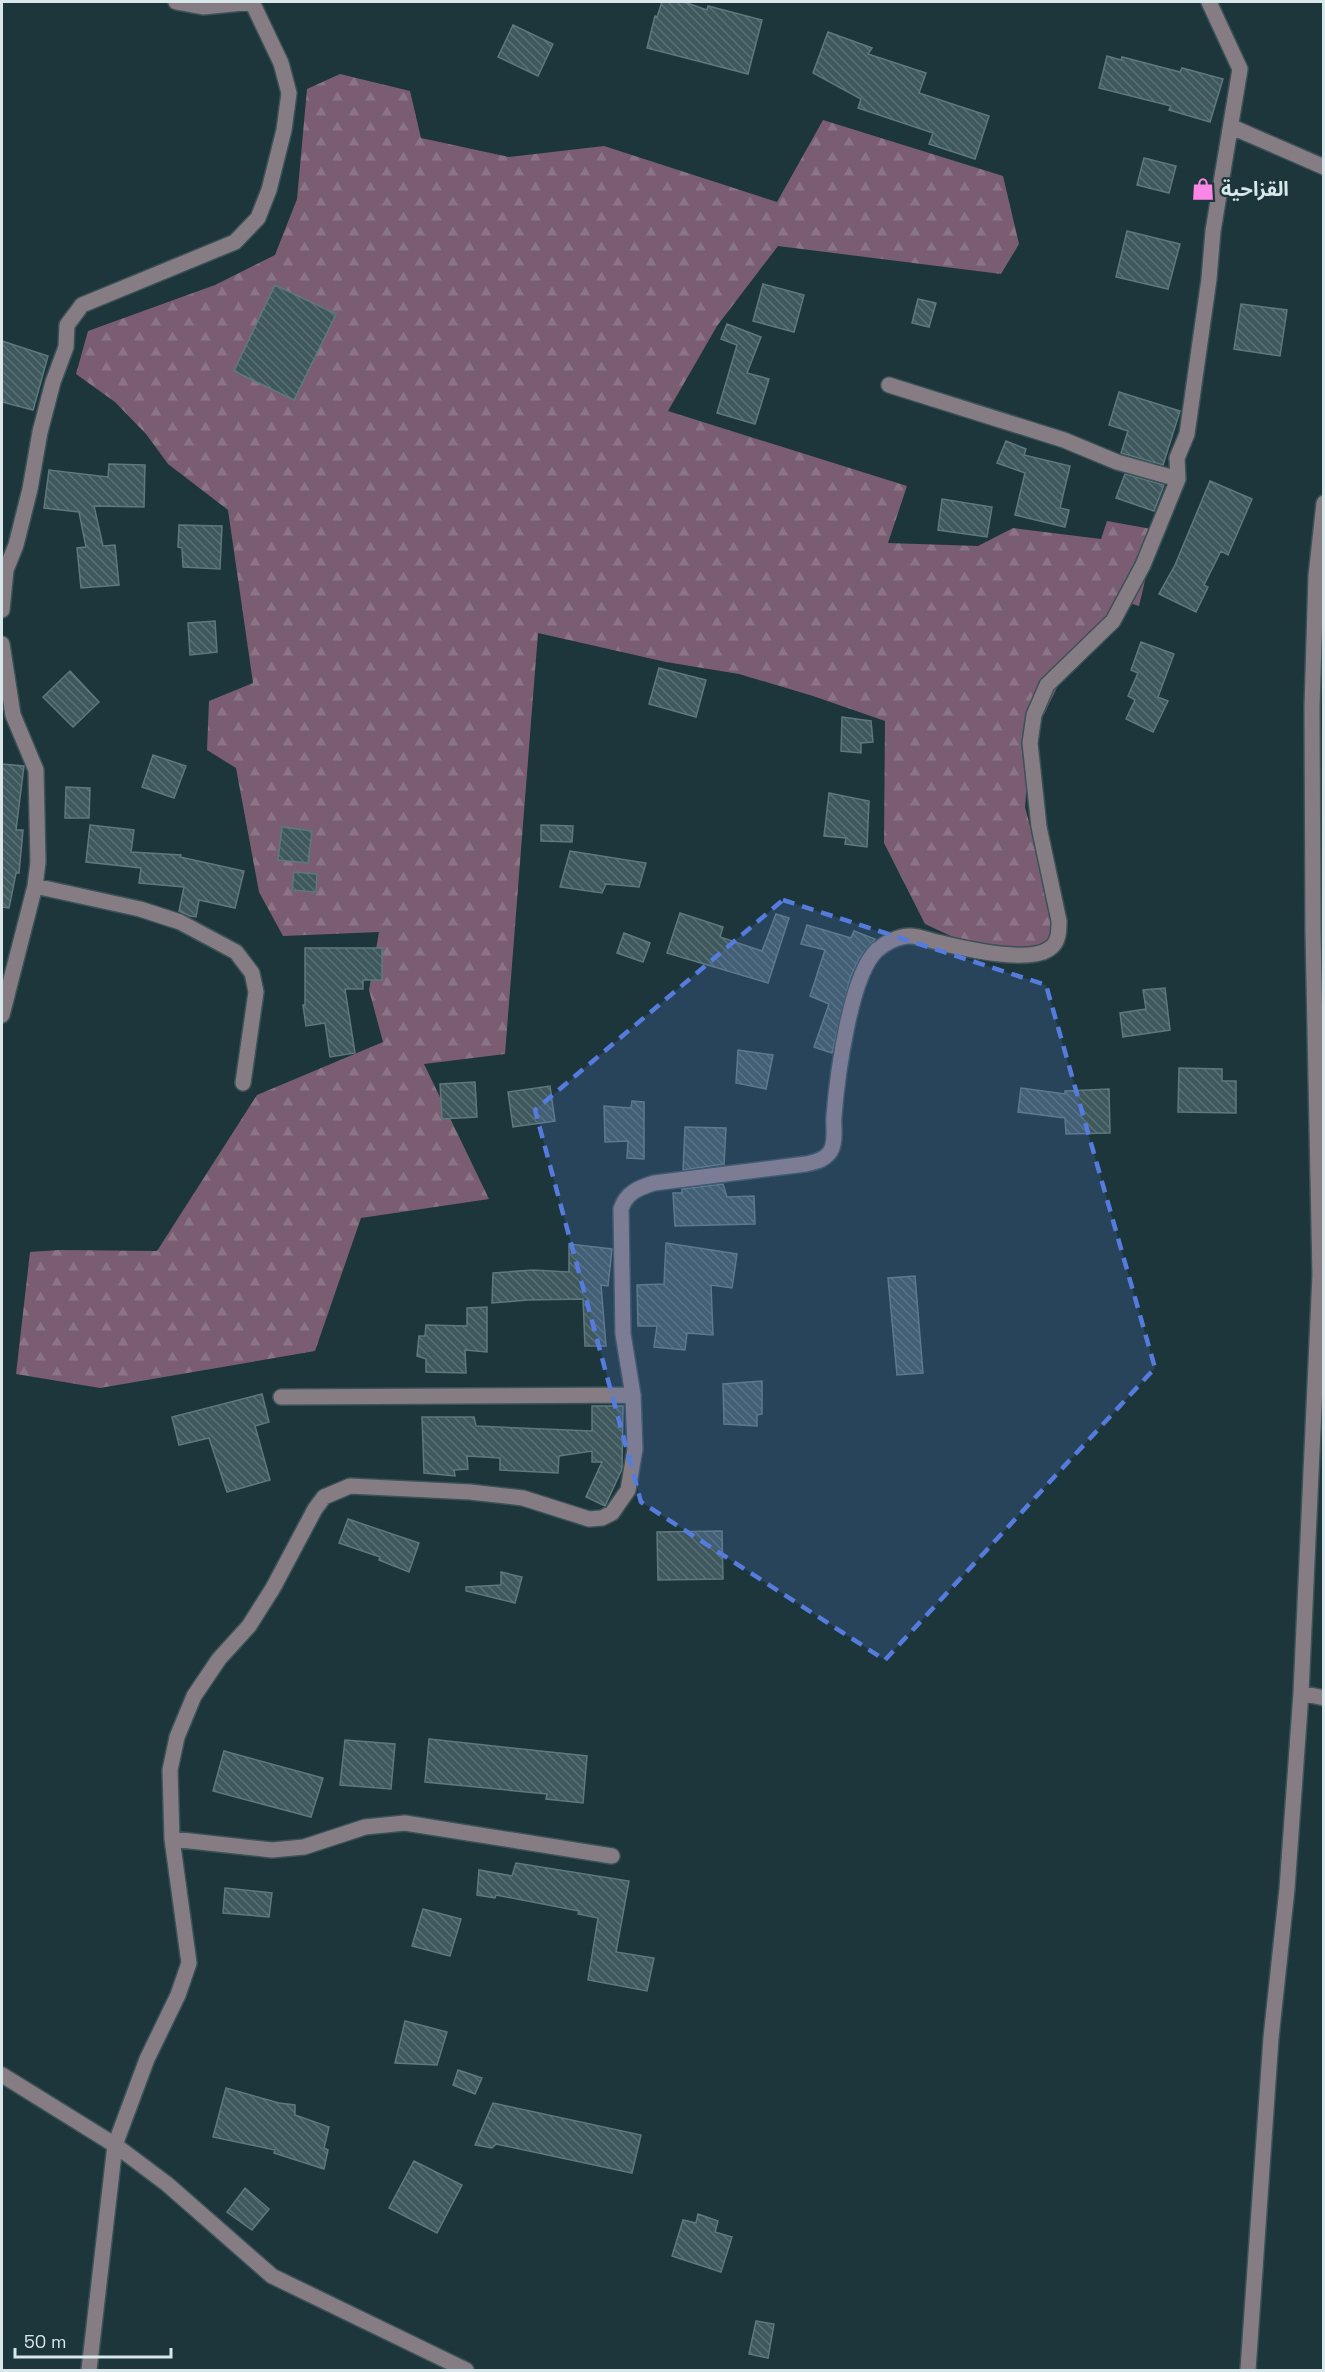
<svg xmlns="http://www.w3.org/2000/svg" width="1325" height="2372" viewBox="0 0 1325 2372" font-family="'Space Grotesk','Noto Sans Arabic',sans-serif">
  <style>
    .forest { fill: url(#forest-firs) }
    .building { fill: url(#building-back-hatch); stroke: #5e797e; stroke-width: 1.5 }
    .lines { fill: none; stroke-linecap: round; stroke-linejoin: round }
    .minor-casing { stroke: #3b5257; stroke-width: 18 }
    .minor { stroke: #867d84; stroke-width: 15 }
    .marked { fill: #557cdd; fill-opacity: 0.2; stroke: #557cdd; stroke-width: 4.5; stroke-dasharray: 12 8; stroke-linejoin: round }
    .labels { text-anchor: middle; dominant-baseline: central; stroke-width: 4.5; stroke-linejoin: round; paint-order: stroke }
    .poi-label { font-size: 20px; font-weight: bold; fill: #d8e7ea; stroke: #1d363b; text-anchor: start }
  </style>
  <defs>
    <pattern id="forest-firs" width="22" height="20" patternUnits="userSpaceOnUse" patternTransform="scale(1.5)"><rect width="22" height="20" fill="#7a5d73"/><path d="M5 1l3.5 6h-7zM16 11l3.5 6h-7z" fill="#8c7487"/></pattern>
    <pattern id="building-back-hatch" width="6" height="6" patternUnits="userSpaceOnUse" patternTransform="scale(1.5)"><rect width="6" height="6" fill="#3e585d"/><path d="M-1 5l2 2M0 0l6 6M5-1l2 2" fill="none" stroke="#597074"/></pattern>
  </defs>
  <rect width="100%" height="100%" fill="#1d363b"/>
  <path class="forest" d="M340 74 410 91 421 138 509 157 604 146 777 202 823 120 1003 176 1019 244 1001 274 778 246 717 326 668 411 907 486 888 543 978 546 1013 528 1101 539 1107 521 1157 530 1139 606 1123 601 1068 665 1030 743 1025 807 1059 935 1019 955 983 951 925 924 884 843 885 721 813 696 739 674 666 662 538 633 505 1054 424 1064 489 1199 361 1218 315 1351 100 1388 16 1374 30 1252 59 1250 157 1251 257 1095 383 1042 369 990 379 932 283 936 259 892 236 768 207 750 209 701 253 683 228 510 168 464 146 434 115 402 76 374 88 331 215 285 275 255 297 199 307 89Z"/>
  <path class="building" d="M662 2H684L707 10 708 6 762 20 748 74 647 48 655 16 657 17Z
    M513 25 553 44 538 76 498 57Z
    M828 32 872 48 868 54 926 73 919 93 989 116 975 159 929 144 933 133 858 108 861 99 813 73Z
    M1107 56 1121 60 1122 57 1180 72 1182 68 1223 79 1210 122 1169 110 1171 106 1099 88Z
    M1144 158 1176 166 1169 193 1137 185Z
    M1127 231 1180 244 1168 289 1116 277Z
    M763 284 804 295 794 332 753 321Z
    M275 285 336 314 294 400 234 371Z
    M918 299 936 303 929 327 912 323Z
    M1241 304 1287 310 1280 356 1234 349Z
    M727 324 761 337 747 373 769 379 755 424 717 413 737 345 721 339Z
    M2 341 48 356 33 410 2 402Z
    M1119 392 1180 411 1163 465 1121 453 1128 431 1109 425Z
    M1006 441 1026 449 1024 455 1070 466 1060 508 1069 510 1065 527 1015 515 1025 473 997 463Z
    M109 464 145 465 144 507 94 506 103 546 115 545 119 585 81 588 77 548 86 547 79 512 44 508 49 470 108 477Z
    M1125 474 1164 485 1154 511 1116 498Z
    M1210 481 1252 499 1228 555 1221 551 1204 585 1208 587 1196 612 1159 594 1175 565Z
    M942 499 992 507 987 537 938 530Z
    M179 525 222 526 220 569 183 567 182 548 178 547Z
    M215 621 217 652 190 655 188 623Z
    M1141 642 1174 654 1158 697 1168 701 1153 732 1126 719 1135 700 1128 696 1138 673 1131 670Z
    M659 668 706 680 696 717 649 704Z
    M70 671 99 702 73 727 43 697Z
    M842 717 871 721 873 742 861 743V753L841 751Z
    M153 755 186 766 174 798 142 787Z
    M2 764 24 766 16 830H23L19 873H16L9 908 2 907Z
    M66 787 90 788 89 818H65Z
    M829 793 869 801 867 847 845 844 846 838 824 836Z
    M90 825 134 830 131 852 181 855 180 857 244 871 235 908 199 900 196 917 190 916 179 911 184 887 139 883 141 868 86 862Z
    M541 825 573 826 572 842 541 841Z
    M282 827 312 831 308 863 278 860Z
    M570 851 646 863 639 887 606 884 602 893 560 887Z
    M294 872 317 874 316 892 292 890Z
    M680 913 723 927 720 937 762 951 776 914 789 918 768 983 667 953Z
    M807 925 851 938 854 931 875 939 860 957 850 978 832 1053 814 1047 829 1004 810 996 825 950 801 944Z
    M624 933 650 943 643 962 617 953Z
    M305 948H382V980H363V989H345L355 1053 330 1057 325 1023 306 1026 303 1005H305Z
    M1165 988 1170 1030 1123 1037 1120 1013 1146 1009 1143 990Z
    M738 1050 773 1055 766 1089 736 1083Z
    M1179 1068 1222 1069V1081H1236V1113L1178 1112Z
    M475 1082 477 1117 442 1119 440 1084Z
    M550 1086 555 1121 513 1127 508 1092Z
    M1021 1088 1065 1094V1091L1109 1089 1110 1133 1066 1134 1065 1118 1018 1112Z
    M632 1101 644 1102V1159L627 1158 628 1141 605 1142 604 1106 631 1108Z
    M685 1127 726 1128 724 1164 683 1170Z
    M723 1184 727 1197 754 1196 755 1224 675 1226 673 1193H682V1189Z
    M666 1243 737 1254 732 1288 711 1285 713 1335 687 1333 685 1350 654 1347 657 1326H638L637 1285 664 1284Z
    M569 1244 612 1249 608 1286 601 1285 606 1346H585L583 1299 527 1300 492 1303 493 1273 533 1270 569 1272Z
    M915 1276 923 1373 897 1375 888 1278Z
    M487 1307V1352L465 1350 466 1373 426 1372V1359L417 1356 419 1336H425L426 1325 467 1326V1308Z
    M762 1381V1414L757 1415V1426L724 1424 723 1384Z
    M262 1394 269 1422 255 1426 270 1480 227 1492 209 1438 179 1445 172 1417Z
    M592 1406H623L622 1469 605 1506 586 1497 602 1462H592V1451L559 1456 558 1473 500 1470V1458L467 1456 468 1469 454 1470 455 1476 424 1473 422 1417H474L476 1426 592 1431Z
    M348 1519 419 1543 409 1572 379 1560 380 1557 339 1543Z
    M722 1531 723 1579 658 1580 657 1532Z
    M501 1572 522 1577 515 1603 466 1591V1587L501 1585Z
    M429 1739 587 1756 583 1803 546 1799 547 1794 425 1782Z
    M345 1740 395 1744 391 1789 340 1785Z
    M224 1751 323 1778 311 1817 213 1791Z
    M516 1863 629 1881 616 1952 654 1958 647 1991 588 1980 598 1918 578 1914 579 1911 496 1895 495 1898 477 1895 479 1870 512 1876Z
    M225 1888 272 1893 269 1917 223 1913Z
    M423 1909 461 1919 450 1956 412 1946Z
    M405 2021 447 2032 437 2065 395 2063Z
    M458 2070 482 2078 475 2094 453 2085Z
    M226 2088 279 2103 295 2105V2115L329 2127 324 2148 328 2150 324 2169 274 2153 275 2150 213 2137Z
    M493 2103 641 2135 632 2173 496 2144 492 2148 475 2145Z
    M414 2161 462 2185 437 2233 389 2208Z
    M245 2188 269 2209 252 2230 227 2212Z
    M698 2214 718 2221 715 2232 732 2237 721 2272 672 2256 683 2220 696 2223Z
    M756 2321 774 2324 768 2358 749 2354Z"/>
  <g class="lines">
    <g class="minor-casing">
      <path id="minor" d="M176 2 203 7 253 2
        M1232 127 1324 167
        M889 385 1064 440 1117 462 1178 479
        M2 610 6 570 16 545 30 489 40 432 53 382 66 347 67 325 82 305 235 242 258 218 269 190 284 130 289 93 281 63 252 2
        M2 644 13 715 36 770 38 862 35 886 140 909 180 922 236 952 252 973 256 992 243 1083
        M2 1015 35 886
        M281 1397 633 1395
        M1301 1693 1324 1698
        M172 1839 272 1850 304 1847 365 1827 405 1823 612 1856
        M2 2075 115 2145 89 2370
        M466 2370 272 2276 167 2184 115 2145 147 2059 178 1995 189 1963 172 1839 170 1770 177 1737 194 1696 219 1659 249 1626 273 1588 315 1509 324 1497 350 1486 470 1492 523 1498 589 1519 602 1518 612 1513 628 1490 635 1449 633 1395 623 1334 621 1209C626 1193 638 1188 654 1183L806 1164C816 1162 828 1159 832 1148 836 1138 833 1126 834 1116 837 1078 850 975 877 950 885 943 898 936 910 936 918 936 929 940 937 942 962 948 1027 964 1049 949 1059 943 1059 931 1059 921L1039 827 1030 743 1034 715 1047 685 1113 621 1143 565 1178 479 1177 458 1187 434 1209 279 1213 231 1240 69 1209 2
        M1248 2370 1271 2038 1287 1889 1301 1693 1320 1275 1313 932 1312 707 1316 576 1324 503"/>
    </g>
    <use href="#minor" class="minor"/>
  </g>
  <path class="marked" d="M783 900 1046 985 1155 1368 885 1660 641 1502 535 1110Z"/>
  <defs>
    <g id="shop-bare" transform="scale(1.8)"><path d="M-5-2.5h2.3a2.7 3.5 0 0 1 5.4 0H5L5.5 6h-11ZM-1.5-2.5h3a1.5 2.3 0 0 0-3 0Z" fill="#fa87e6" stroke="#1d363b" stroke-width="2.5" paint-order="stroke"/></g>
  </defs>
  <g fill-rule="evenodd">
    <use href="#shop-bare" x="1203" y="189"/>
  </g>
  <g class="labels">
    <g class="poi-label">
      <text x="1221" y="189">القزاحية</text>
    </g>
  </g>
  <rect width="1325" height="2372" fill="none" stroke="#d8e7ea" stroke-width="6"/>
  <path d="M15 2348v9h156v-9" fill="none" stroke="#d8e7ea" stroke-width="3"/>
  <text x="24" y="2348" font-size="18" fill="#d8e7ea" stroke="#1d363b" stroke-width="4.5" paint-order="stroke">50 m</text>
</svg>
